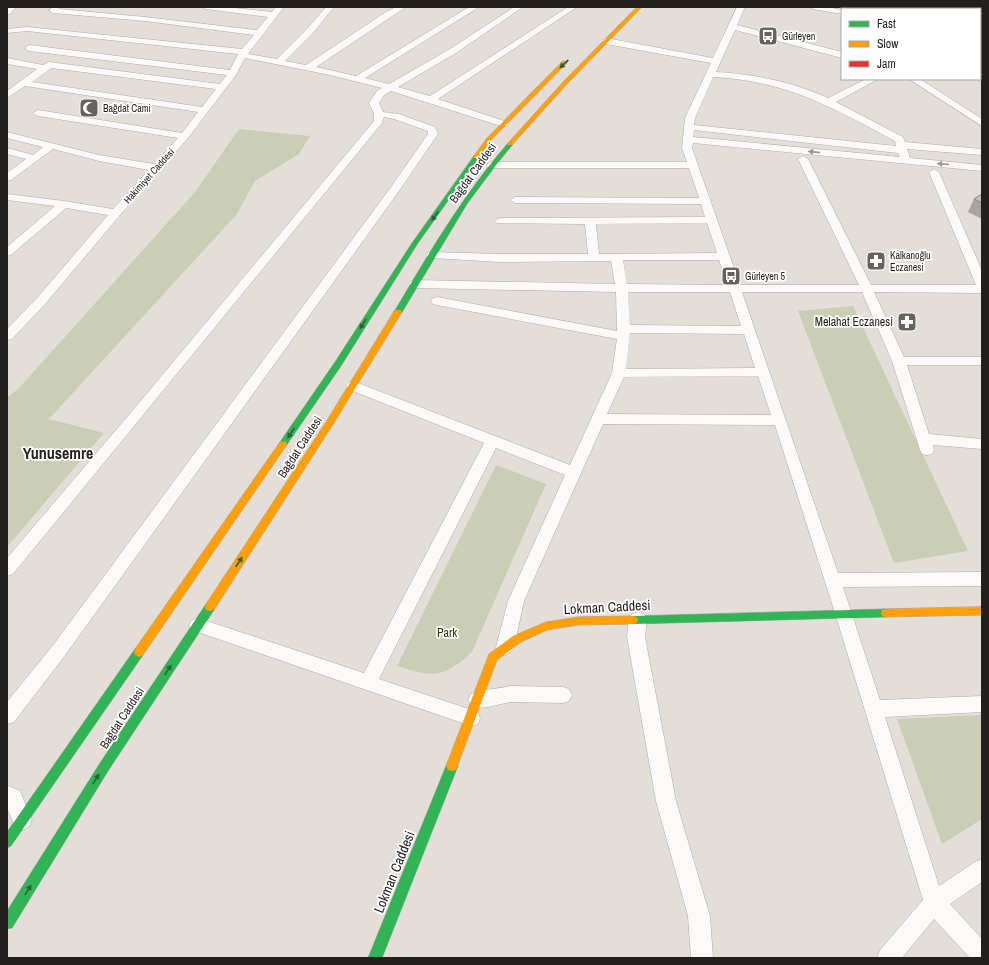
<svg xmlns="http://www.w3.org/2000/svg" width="989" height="965" viewBox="0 0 989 965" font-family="'Archivo Narrow',sans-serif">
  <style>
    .green { fill: #caceb5 }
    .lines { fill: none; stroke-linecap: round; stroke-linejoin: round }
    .stream { stroke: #a6bcd9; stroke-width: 2.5 }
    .street-casing { stroke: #afaaa7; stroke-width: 1 }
    .fast-casing { stroke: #afaaa7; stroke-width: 1 }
    .slow-casing { stroke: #afaaa7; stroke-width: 1 }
    .jam-casing { stroke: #afaaa7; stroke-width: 1 }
    .street { fill: #fbfaf9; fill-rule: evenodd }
    .fast { fill: #30b455; fill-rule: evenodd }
    .slow { fill: #ff9f0a; fill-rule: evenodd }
    .jam { fill: #e5322d; fill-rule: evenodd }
    .wall { fill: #a9a3a2 }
    .building { fill: #c4bebc; stroke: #898584 }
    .oneway { fill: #296236 }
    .oneway2 { fill: #9a9796 }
    .labels { text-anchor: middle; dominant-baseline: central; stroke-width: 3.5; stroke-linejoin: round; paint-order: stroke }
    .far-poi-label { font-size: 10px; fill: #231f1c; stroke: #fff; text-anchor: start }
    .far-street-label { font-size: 10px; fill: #231f1c; stroke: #fff }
    .street-label { font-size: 12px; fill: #231f1c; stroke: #fff }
    .poi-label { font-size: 12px; fill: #231f1c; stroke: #fff; text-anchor: end }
    .park-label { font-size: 12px; fill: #2b340a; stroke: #fff }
    .near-street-label { font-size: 14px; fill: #231f1c; stroke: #fff }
    .district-label { font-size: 16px; font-weight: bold; fill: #231f1c; stroke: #fff }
  </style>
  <rect width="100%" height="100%" fill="#e4ded9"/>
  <path class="green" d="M239 129 310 136 299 154 255 181 237 214 49 419 104 433 7 547V398L19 388 195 192Z
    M853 306 968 551 894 563 798 311Z
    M496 465 546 484 472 652C443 678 434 678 397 666Z
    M982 715V819L942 844 897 719Z"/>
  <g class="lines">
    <path class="stream" d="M911 7 914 9
      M980 50 982 52"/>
    <g class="street-casing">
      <path id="street" d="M7 7H16L10 14H7Z
        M52 7H61L59 9 145 17 257 30 268 17 206 9 202 7H226L272 12 276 7H284L248 54 277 59 307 29 326 7H334L313 33 285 61 306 65 386 12 396 7H406L316 67 356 76 469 7H479L365 78 389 84 450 49 514 7H523L456 53 398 87 430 96 568 7H577L438 99 507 122 509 124 507 126H501L391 91 384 95 379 103 383 112 399 114 435 127 438 134 399 191 66 654 14 722 7 724V702L54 644 391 187 428 134V131L394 119 384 117 382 123 13 574 7 576V558L139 403 374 121V114L369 103 377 91 382 88 330 75 245 58 236 75 188 138 120 215 46 303 12 339 7 340V329L38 297 108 215 66 208 11 255 7 256V247L55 206 7 200V194L64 201 113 209 149 170 99 161 53 149 11 180 7 181V173L26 159 7 154V148L33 155 43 147 7 138V132L99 155 154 164 178 138 38 116 33 113 38 110 182 133 198 112 25 86 7 98V91L37 69 7 64V58L43 65 49 62 220 84 227 75 29 51 25 48 29 45 230 70 238 54 27 31 7 33V29L27 27 242 49 254 35 145 21 53 13 49 11ZM51 68 216 89 202 107 32 82Z
        M737 7H745L737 25 842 52V58L735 30 716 72C754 74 793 82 828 98L866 79H878L836 102 903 137 905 142 982 149V155L907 149 910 158 982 165V171L693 143 692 148 740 285H859L798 159 803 156 808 159 871 285H976L929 172 934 169 939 172 982 271V293L874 292 904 357H982V365H907L929 434 982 439V449L933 445 934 450 932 454 927 455 922 454 920 450 892 361 862 292H742L838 573 982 572V586L843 587 880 700 982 696V712L885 717 939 886 975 862 982 859V882L950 904 982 939V958H970L934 919 902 958H877L880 950 923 900 835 613 775 425 603 424 524 601 514 647 511 652 505 655 499 652 496 647 508 601 565 475 496 448 379 679 478 712 480 718 478 724 471 726 192 630 189 625 192 620 198 618 364 673 484 443 348 389 346 386 348 383 353 381 358 383 570 465 612 373 617 339 437 305 433 304 431 301 433 298 437 297 617 331 616 292 415 288 411 287 409 284 411 281 415 280 615 284 611 261 500 262 432 258 428 257 426 255 428 253 432 252 500 254H588L585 224 497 223 495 221 497 219 501 218 705 217 701 204 515 203 510 200 515 197 699 198 689 168H491L486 165 491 162H687L682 148 685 118 711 63 606 44 602 41 606 38 713 58ZM713 77C788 81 831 107 895 141L896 146 694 125 695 118ZM694 130 898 153 900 157 693 137ZM707 223 717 253 599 254 596 224ZM623 260H719L728 285 627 284ZM628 292H730L741 326 630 325ZM630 333 744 334 755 368 626 369ZM758 376 771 415 607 414 624 377Z
        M809 7H827L842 10V14L813 9Z
        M870 7H879L880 9H871Z
        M980 75 982 76V82L976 79H980Z
        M909 79H920L982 119V126Z
        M638 612 644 614 647 619 645 637 676 801 710 916 713 958H691L688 916 656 801 627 637 629 619 632 614Z
        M511 686 563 687 569 689 572 695 569 701 563 703C546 703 530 702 513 702 498 703 485 711 471 706L468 700 471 694C483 689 498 689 511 686Z
        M7 785 20 791 32 820 29 827 22 830 15 827 7 808Z"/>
    </g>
    <g class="fast-casing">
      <path id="fast" d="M980 61 982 62V67L980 66Z
        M508 143 513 144 496 165 467 204 401 314H395L394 312C429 253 463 195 508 143Z
        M474 156 479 157 418 243 341 366 286 446H280L279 444 280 442 335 362 412 243Z
        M210 603 214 604 215 607 214 610 108 771 12 928 7 929V911L100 763 206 604Z
        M886 609 890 610 891 613 890 616 886 617 633 624 629 623 628 620 629 617 633 616Z
        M139 647 143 649 144 652 143 655 11 846 7 848V832L135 649Z
        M452 761 456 762 458 766 382 958H368L446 766 448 762Z"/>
    </g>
    <g class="slow-casing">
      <path id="slow" d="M637 7H642L567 84 512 145H508V143L563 82Z
        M924 7H929L931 9H926Z
        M980 39 982 40V44L980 43Z
        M563 61 568 62 491 140 478 158H474L473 157 487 138Z
        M395 310H401L402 312 332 426 214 610 210 611 206 610 205 607 206 604 326 422Z
        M283 441 286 442 287 444 286 446 143 655 139 657 135 655 134 652 135 649 280 442Z
        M982 607V615L886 617 882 616 881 613 882 610 886 609Z
        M633 616 637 617 638 620 637 623 633 624 578 625 547 630 521 642 497 660 456 770 452 771 448 770 446 766 489 654 513 636 546 622 578 617Z"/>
    </g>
    <g class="jam-casing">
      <path id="jam" d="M887 7H892L894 9H889Z"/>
    </g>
    <use href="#street" class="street"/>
    <use href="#fast" class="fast"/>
    <use href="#slow" class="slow"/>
    <use href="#jam" class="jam"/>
  </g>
  <path class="wall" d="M982 194V219L968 212 974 199Z"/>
  <path class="building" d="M982 194V203L974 199Z"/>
  <defs><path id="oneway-solid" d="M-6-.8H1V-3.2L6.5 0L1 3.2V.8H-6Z"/></defs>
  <g class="oneway">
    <use href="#oneway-solid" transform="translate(564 64) rotate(136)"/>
    <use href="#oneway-solid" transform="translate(435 216) rotate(126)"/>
    <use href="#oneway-solid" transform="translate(363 324) rotate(122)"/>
    <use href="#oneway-solid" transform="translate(291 433) rotate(124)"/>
    <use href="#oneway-solid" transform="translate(239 562) rotate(-57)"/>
    <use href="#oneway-solid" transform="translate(168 670) rotate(-57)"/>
    <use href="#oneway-solid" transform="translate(96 779) rotate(-58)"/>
    <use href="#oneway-solid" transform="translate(28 890) rotate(-58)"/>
  </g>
  <g class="oneway2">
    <use href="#oneway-solid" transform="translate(814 152) rotate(-174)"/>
    <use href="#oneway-solid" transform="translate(943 164) rotate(-175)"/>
  </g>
  <defs>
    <g id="bus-square" transform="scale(1)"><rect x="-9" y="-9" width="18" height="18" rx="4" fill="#67625e" stroke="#fff"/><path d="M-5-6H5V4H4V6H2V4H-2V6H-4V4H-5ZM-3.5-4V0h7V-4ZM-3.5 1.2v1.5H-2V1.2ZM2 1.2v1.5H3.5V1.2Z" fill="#fff"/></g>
    <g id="mosque-square" transform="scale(1)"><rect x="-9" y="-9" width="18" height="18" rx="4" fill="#67625e" stroke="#fff"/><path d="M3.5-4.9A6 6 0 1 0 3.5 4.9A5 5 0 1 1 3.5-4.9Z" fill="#fff"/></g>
    <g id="pharmacy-square" transform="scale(1)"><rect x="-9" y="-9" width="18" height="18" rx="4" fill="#67625e" stroke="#fff"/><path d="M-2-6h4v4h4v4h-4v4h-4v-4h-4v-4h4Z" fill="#fff"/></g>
  </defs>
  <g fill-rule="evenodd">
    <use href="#bus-square" x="768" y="36"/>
    <use href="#mosque-square" x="89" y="108"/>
    <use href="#pharmacy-square" x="876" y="261"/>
    <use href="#bus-square" x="731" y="276"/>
    <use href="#pharmacy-square" x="907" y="322"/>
  </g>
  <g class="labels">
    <g class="far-poi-label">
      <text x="782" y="36">Gürleyen</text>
      <text x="103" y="108">Bağdat Cami</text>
      <text x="890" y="255">Kalkanoğlu<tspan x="890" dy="12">Eczanesi</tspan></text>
      <text x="745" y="276">Gürleyen 5</text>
    </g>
    <g class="far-street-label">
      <text transform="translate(149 176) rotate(-48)">Hakimiyet Caddesi</text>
    </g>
    <g class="street-label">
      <text transform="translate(473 173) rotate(-54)">Bağdat Caddesi</text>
      <text transform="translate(300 447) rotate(-57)">Bağdat Caddesi</text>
      <text transform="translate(122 718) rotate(-57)">Bağdat Caddesi</text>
    </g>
    <g class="poi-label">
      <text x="893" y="322">Melahat Eczanesi</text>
    </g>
    <g class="park-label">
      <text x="447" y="633">Park</text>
    </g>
    <g class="near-street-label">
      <text transform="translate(607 607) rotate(-3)">Lokman Caddesi</text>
      <text transform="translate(394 872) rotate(-68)">Lokman Caddesi</text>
    </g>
    <g class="district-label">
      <text x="58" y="453">Yunusemre</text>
    </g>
  </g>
  <rect width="989" height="965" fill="none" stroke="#231f1c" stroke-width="16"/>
  <rect x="841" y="8" width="140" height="72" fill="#ffffff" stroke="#a7a5a4"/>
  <rect x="849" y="21" width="20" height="6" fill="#30b455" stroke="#a7a5a4"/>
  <text x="877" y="28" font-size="12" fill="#231f1c">Fast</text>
  <rect x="849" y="41" width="20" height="6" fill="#ff9f0a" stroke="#a7a5a4"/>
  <text x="877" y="48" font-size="12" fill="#231f1c">Slow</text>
  <rect x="849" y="61" width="20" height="6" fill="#e5322d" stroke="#a7a5a4"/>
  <text x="877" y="68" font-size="12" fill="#231f1c">Jam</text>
</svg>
